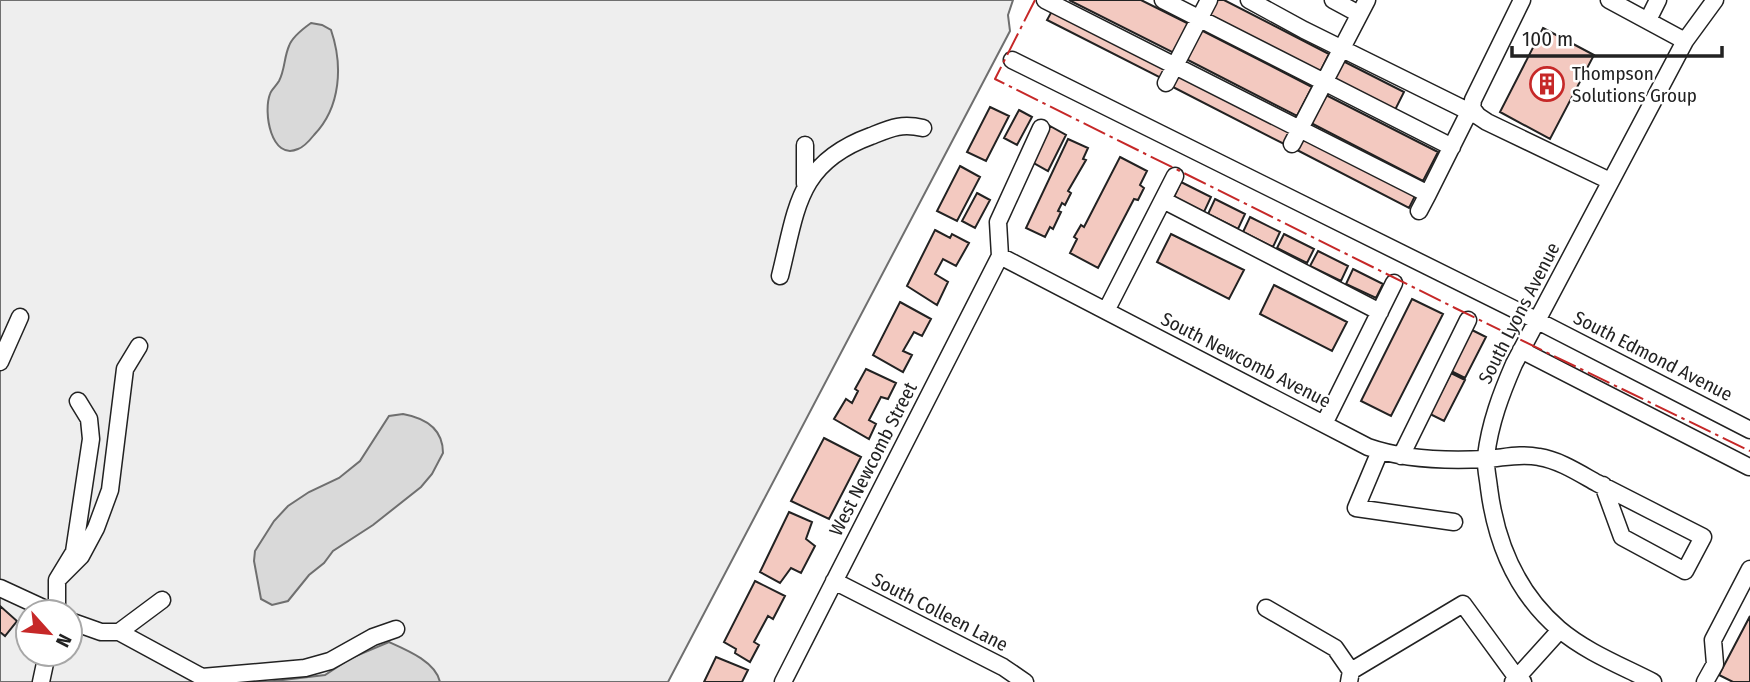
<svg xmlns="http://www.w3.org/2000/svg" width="1750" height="682" viewBox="0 0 1750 682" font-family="'Fira Sans Condensed',sans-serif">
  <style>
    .green { fill: #eee; stroke: #6f6f6f; stroke-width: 2; fill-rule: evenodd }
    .water { fill: #d9d9d9; stroke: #6f6f6f; stroke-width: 2 }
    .building { fill: #f3c9c0; stroke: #222; stroke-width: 2 }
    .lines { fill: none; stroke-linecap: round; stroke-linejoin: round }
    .minor-casing { stroke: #222; stroke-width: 19 }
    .minor { stroke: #fff; stroke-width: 16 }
    .power { stroke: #c62828; stroke-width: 2; stroke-dasharray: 24 5 3.5 5; stroke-linecap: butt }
    .labels { text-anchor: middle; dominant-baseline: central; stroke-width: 5; stroke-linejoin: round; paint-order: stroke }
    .poi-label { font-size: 19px; fill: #222; stroke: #fff; text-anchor: start }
    .street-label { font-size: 19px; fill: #222; stroke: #fff }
  </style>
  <rect width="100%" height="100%" fill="#fff"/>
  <path class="green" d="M0 0H1013L1008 15 1010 31 668 682H0ZM28 612H70V654H28Z"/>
  <path class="water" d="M311 23 322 25 331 30C343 65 341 107 314 135 310 140 304 147 298 149 271 161 263 112 270 94 271 90 276 86 279 81 285 70 284 57 289 46 292 37 304 28 311 23Z
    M403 414C425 418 443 428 443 453L432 474 421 487 373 525 333 551 324 563 309 575 288 601 272 605 261 599 254 561 255 551 274 521 288 506 309 492 339 478 360 461 389 416Z
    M389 642C407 650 436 662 440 682H266L325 675 351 658Z"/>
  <path class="building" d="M1069 0H1141L1189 24 1174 53Z
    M1213 0H1224L1329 54 1320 72 1206 13Z
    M1052 11 1166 68 1161 78 1047 20Z
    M1543 28 1594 55 1550 139 1500 112Z
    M1199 29 1312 87 1297 116 1184 58Z
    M1341 60 1404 92 1395 110 1332 78Z
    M1175 73 1290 132 1284 144 1169 85Z
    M1324 94 1438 152 1423 181 1309 122Z
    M990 107 1009 116 986 161 967 152Z
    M1019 110 1032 117 1017 145 1004 138Z
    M1050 126 1066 135 1048 171 1032 162Z
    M1301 137 1415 196 1409 208 1295 149Z
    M1068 139 1088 148 1083 159 1086 160 1068 191 1071 193 1065 205 1062 203 1058 211 1061 212 1053 229 1050 227 1045 237 1026 228Z
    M1120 157 1147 171 1140 185 1144 188 1138 200 1134 199 1098 268 1070 253 1077 239 1074 237 1081 225 1084 227Z
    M960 166 980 177 957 221 937 211Z
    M1181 182 1211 197 1204 212 1174 197Z
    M977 193 990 200 975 228 962 221Z
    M1215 199 1245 214 1238 229 1208 214Z
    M1250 217 1280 232 1273 247 1243 232Z
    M935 230 950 238 952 234 969 243 956 266 943 259 935 274 948 282 937 305 907 286Z
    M1171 234 1244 270 1229 299 1157 262Z
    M1284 234 1314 249 1307 263 1277 248Z
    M1318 251 1348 266 1341 281 1310 266Z
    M1353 269 1383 284 1376 298 1346 284Z
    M1274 285 1347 322 1332 351 1260 314Z
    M1412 299 1443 314 1391 416 1361 401Z
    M900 302 931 319 922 336 914 332 903 351 912 355 903 372 873 355Z
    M1472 330 1486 337 1465 378 1451 371Z
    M866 369 896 383 888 399 881 397 869 420 876 424 869 439 834 419 846 399 852 403 858 391 855 389Z
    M1451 373 1465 380 1444 421 1430 414Z
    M824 438 861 457 829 519 791 501Z
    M789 512 812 522 806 539 815 546 801 573 791 568 780 583 760 572Z
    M755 581 785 596 773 619 768 616 754 642 759 645 750 662 735 653 736 649 724 642Z
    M0 606 17 621 5 636 0 632Z
    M1750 616V682H1733L1719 675Z
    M716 657 748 670 742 682H704Z"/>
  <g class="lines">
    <g class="minor-casing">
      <path id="minor" d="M1045 0 1428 194 1469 112
        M1163 0 1452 147
        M1249 0 1304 30 1478 116
        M1333 0 1359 14
        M1522 0 1473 100 1472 108 1478 116 1487 122 1610 181
        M1609 0 1685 41 1514 364C1501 394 1490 423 1486 456 1485 466 1488 478 1489 488 1496 543 1516 592 1559 629 1586 652 1622 666 1653 682
        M1648 20 1658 0
        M1685 41 1715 0
        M1012 60 1536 320 1750 430
        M1166 83 1209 0
        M1292 144 1367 0
        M805 145V184
        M1163 200 1380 312
        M1419 211 1428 194
        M1000 256 1368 447C1405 460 1447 461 1485 459 1503 458 1520 453 1539 457 1559 460 1579 473 1597 483 1632 501 1668 519 1703 537L1685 571 1622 537 1603 485
        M1000 256 998 222 1041 128
        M780 276C797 208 797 163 871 136 891 128 901 123 923 128
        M1106 311 1175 176
        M1521 350 1749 467
        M0 362 20 317
        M1324 424 1394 283
        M1380 451 1356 508 1454 522
        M1401 456 1468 320
        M57 580 81 556 96 528 110 490 125 369 139 346
        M834 581 1003 667 1025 682
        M0 588 52 612
        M1266 608 1335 648 1351 671
        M57 612V580L74 552 91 439 89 419 78 401
        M70 621 101 632H119L202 677 305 668 330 661 373 637 396 629
        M119 632 162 600
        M41 682 47 654
        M783 682 1000 256
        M1349 682 1351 671 1463 604 1517 678 1523 682
        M1513 682 1560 630
        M1705 682 1715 664 1713 640 1750 569"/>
    </g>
    <use href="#minor" class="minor"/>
    <path class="power" d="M1035 0 995 79 1455 308 1750 451"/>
  </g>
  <defs>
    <g id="building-ring" transform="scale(1.75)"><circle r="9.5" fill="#fff" stroke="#c62828" stroke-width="1.5"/><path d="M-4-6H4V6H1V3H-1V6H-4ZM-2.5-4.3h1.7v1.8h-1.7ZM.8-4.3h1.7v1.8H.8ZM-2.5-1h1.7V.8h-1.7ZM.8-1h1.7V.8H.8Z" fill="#c62828"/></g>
  </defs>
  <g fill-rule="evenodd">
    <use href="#building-ring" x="1547" y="84"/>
  </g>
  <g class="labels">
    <g class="poi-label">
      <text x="1572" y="73">Thompson<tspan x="1572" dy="22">Solutions Group</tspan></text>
    </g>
    <g class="street-label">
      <text transform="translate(1519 313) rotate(-63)">South Lyons Avenue</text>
      <text transform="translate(1653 356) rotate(27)">South Edmond Avenue</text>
      <text transform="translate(1246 360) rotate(27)">South Newcomb Avenue</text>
      <text transform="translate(873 459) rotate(-63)">West Newcomb Street</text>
      <text transform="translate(940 612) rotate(27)">South Colleen Lane</text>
    </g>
  </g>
  <g transform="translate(49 633) rotate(117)"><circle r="33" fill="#ffffff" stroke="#a7a7a7" stroke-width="2"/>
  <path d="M0-5L12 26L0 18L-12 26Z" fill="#c62828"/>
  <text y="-10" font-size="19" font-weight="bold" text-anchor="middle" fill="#222222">N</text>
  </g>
  <path d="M1512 46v10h210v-10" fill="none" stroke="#222222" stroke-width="3.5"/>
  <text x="1522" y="46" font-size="21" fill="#222222" stroke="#ffffff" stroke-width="5" paint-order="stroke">100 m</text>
</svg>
